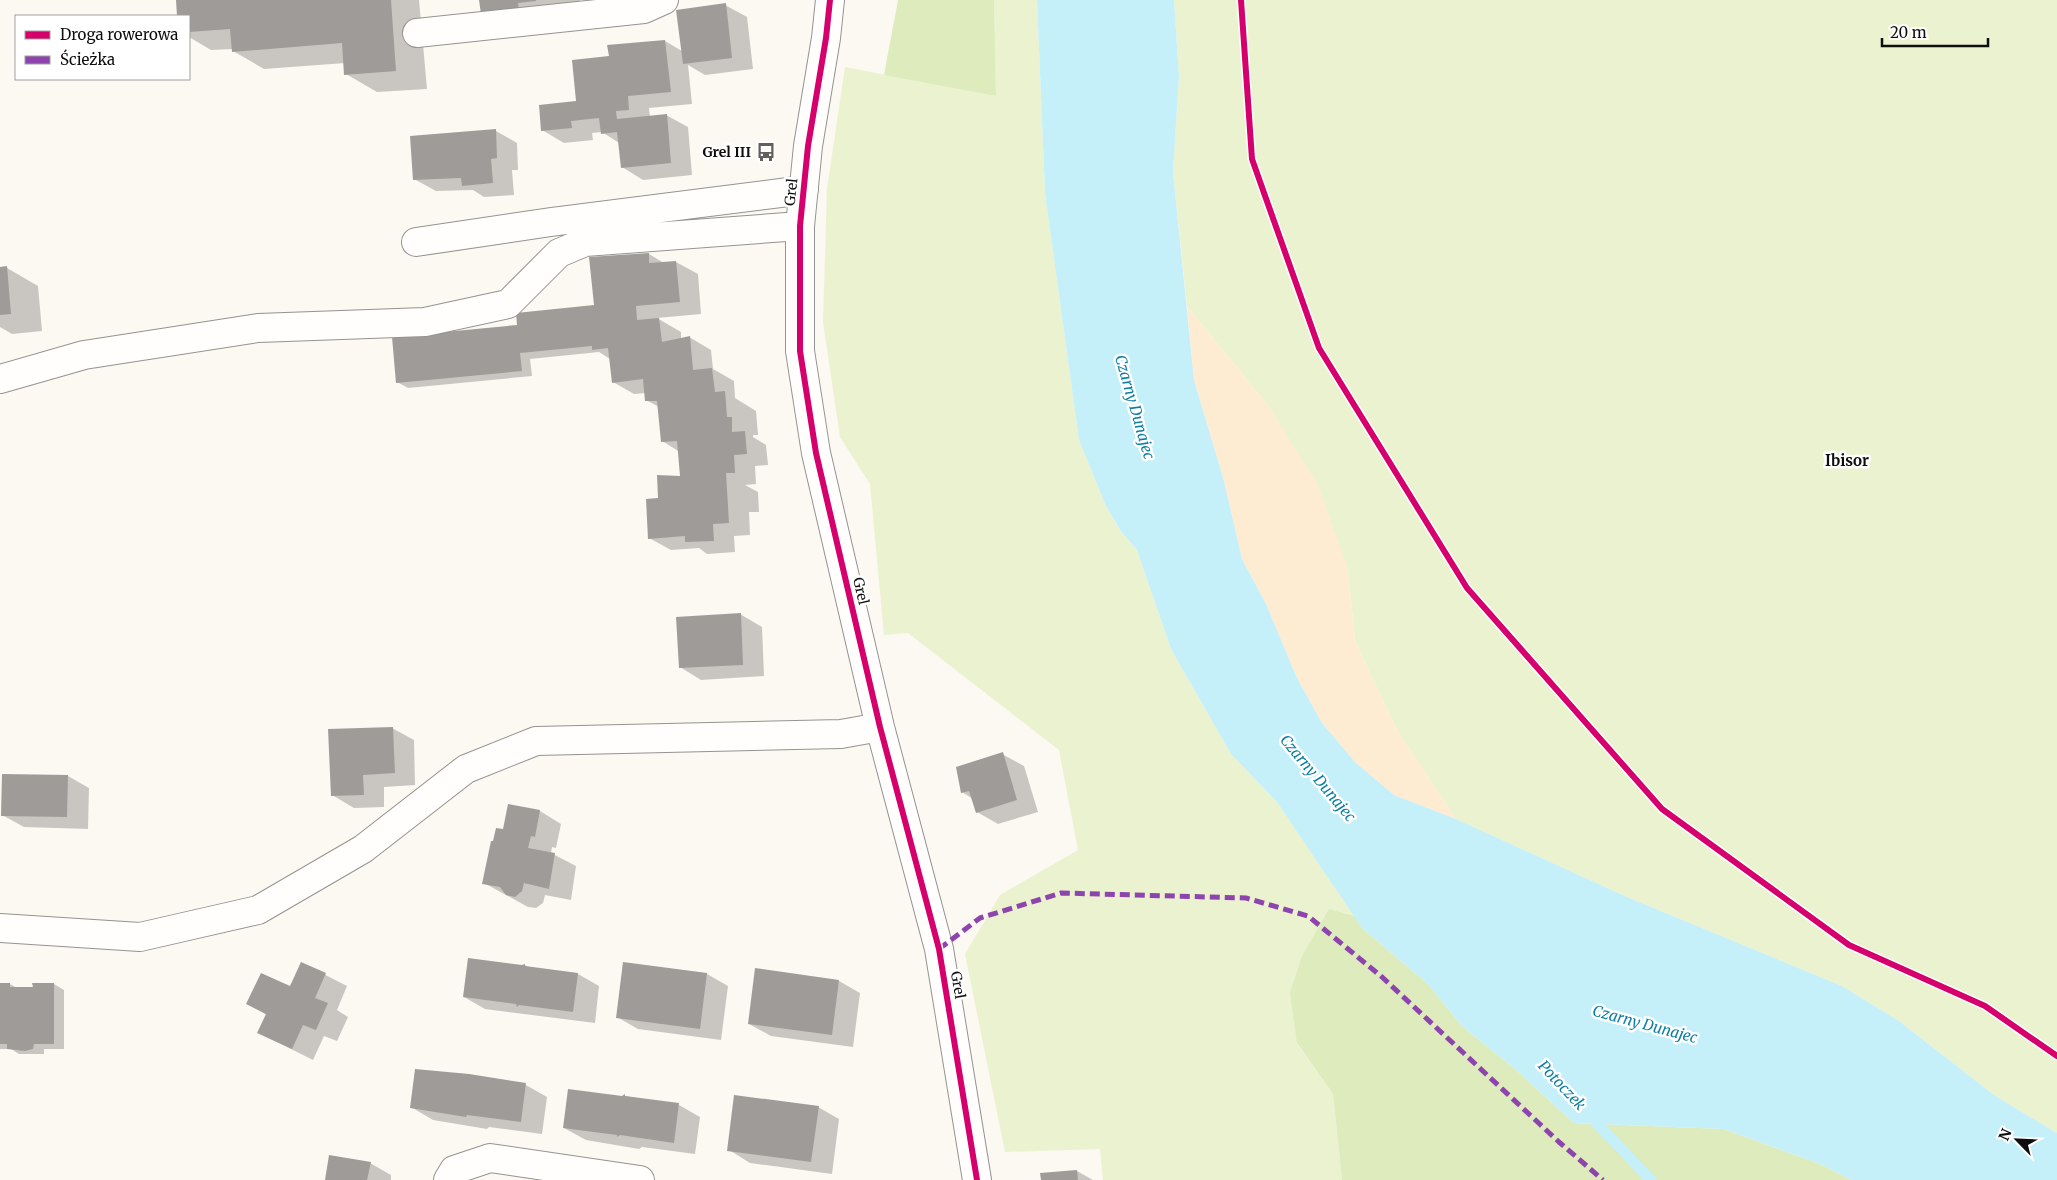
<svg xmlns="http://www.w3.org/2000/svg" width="2057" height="1180" viewBox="0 0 2057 1180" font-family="Merriweather,serif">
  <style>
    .green { fill: #ebf2d0 }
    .forest { fill: #ddebbd }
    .sand { fill: #feecd2 }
    .water { fill: #c5f0f9 }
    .shadow { fill: #0003 }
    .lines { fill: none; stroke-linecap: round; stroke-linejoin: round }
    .stream { stroke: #c5f0f9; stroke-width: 11 }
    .building { fill: #9f9b98 }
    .minor-casing { stroke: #959391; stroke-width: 30 }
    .minor { stroke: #fffefd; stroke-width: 28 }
    .quiet { stroke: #8e44ad; stroke-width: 5; stroke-dasharray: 10 5; stroke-linecap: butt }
    .cycleway-casing { stroke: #fff; stroke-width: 9 }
    .cycleway { stroke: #d6006c; stroke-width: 6 }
    .labels { text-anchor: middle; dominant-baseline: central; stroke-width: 5; stroke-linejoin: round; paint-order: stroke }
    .poi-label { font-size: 14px; font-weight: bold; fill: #0e0e0e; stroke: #fff; text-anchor: end }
    .street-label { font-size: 14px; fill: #0e0e0e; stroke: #fff }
    .water-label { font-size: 15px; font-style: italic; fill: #0b7ea5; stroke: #fff }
    .neighbourhood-label { font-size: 15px; font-weight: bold; fill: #0e0e0e; stroke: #fff }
  </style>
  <rect width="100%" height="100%" fill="#fcf8f2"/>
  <path class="green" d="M994 0H1037L1045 193 1079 440 1105 504 1120 530 1137 550 1171 649 1231 754 1277 802 1355 916 1329 909 1297 1044 1333 1094 1342 1180H1103L1100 1149 1005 1152 965 954 1000 895 1078 850 1059 750 908 633 884 635 870 484 840 437 823 322 827 189 845 67 996 96Z
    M1174 0H2057V1133L1994 1095 1899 1021 1842 986 1627 897 1456 819 1397 730 1355 641 1348 569 1270 408 1187 306 1173 172 1179 76Z"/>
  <path class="forest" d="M898 0H994L996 96 884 75Z
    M1329 909 1355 916 1362 928 1428 984 1462 1026 1515 1069 1574 1123 1724 1129 1820 1164 1852 1180H1342L1333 1094 1297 1043 1290 993 1302 956Z"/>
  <path class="sand" d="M1187 306 1270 408 1318 485 1348 569 1355 641 1397 730 1456 819 1394 795 1355 762 1322 723 1297 678 1266 604 1242 559 1224 481 1194 380Z"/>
  <path class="water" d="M1037 0H1174L1179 76 1173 172 1194 380 1224 481 1242 559 1266 604 1297 678 1322 723 1355 762 1394 795 1456 819 1627 897 1842 986 1899 1021 1994 1095 2057 1133V1180H1852L1820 1164 1724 1129 1574 1123 1515 1069 1462 1026 1428 984 1362 928 1277 802 1231 754 1171 649 1137 550 1120 530 1105 504 1079 440 1045 193Z"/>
  <path class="shadow" d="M178 0H419L427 89 377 92 346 74 345 63 264 69 233 51V49L211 50 189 37V16H179Z
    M481 0H580V3L539 15Z
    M725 5 747 17 753 69 705 75 688 65 692 104 649 108 650 117 666 115 688 127 692 175 643 180 622 167 619 143 602 132 592 133 593 140 564 143 542 130 578 103 610 57 665 41 682 51Z
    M496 131 517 143 518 170H512L514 195 484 197 473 190 436 191 414 179Z
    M649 254 664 263 676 262 698 274 701 314 657 318 681 332V339L689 337 711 350 713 369 734 381 735 398 756 411 758 435H753V437L766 445 768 465 755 466 756 484 745 485 758 492 759 512H749L750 535 734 536 735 552 707 554 699 548 671 550 649 538 662 499 658 477 681 476 680 452 662 441 659 407 646 400V393L634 394 613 382 610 359 599 352 530 359 532 376 408 388 397 382 518 326 593 307Z
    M0 268H7L38 286 42 331 12 334 0 327Z
    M740 614 762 627 764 676 701 680 680 667Z
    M392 728 414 740 415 785 384 787V807L354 808 332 795Z
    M1002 754 1024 766 1038 812 998 824 977 812 973 799 962 792Z
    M68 776 89 788 88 829 24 827 2 815Z
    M540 811 561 824 556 848 552 847 551 853 576 866 571 900 545 895 543 903 536 908 528 907 484 883 504 831Z
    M302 963 347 986 337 1010 348 1017 337 1041 324 1036 313 1060 259 1033 267 1015 248 1004 290 987Z
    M624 963 707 974 728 986 721 1040 638 1029 617 1017Z
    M525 965 529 968 578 974 599 986 595 1023 485 1009 464 997Z
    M839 981 860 993 853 1047 771 1036 749 1024Z
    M0 984H10L17 988H34V984H54L64 990V1049H44V1054H19L11 1049H0Z
    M526 1085 547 1097 542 1134 489 1127 487 1129 433 1120 411 1107Z
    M625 1096 679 1105 700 1117 695 1154 642 1147 639 1149 586 1140 564 1128Z
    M818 1107 839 1119 832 1174 750 1163 729 1150Z
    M370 1163 391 1175V1180H326Z
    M1077 1171 1093 1180H1042Z"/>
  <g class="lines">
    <path class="stream" d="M1587 1113 1651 1180"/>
  </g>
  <path class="building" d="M176 0H391L396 71 344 75 342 43 232 52 230 29 189 32V16H177Z
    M479 0H536V1L518 3 519 10 481 14Z
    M726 3 732 58 683 64 676 10Z
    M665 40 671 92 628 96 629 110 616 111 617 119 667 114 671 163 621 168 617 132 601 134 599 118 571 121 572 128 541 131 539 105 576 101 572 60 609 56 607 45Z
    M496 129 497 158 491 159 493 183 462 186 461 178 413 180 410 136Z
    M649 253V263L676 261 680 302 636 306 637 320 659 318 662 342 690 336 693 370 712 368 715 392 725 391 727 417H732V432L745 431 747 454 734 455 735 473H726L729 523 713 524 714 541 685 542V536L648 539 646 499 658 498 657 475 680 476 677 441 661 442 657 401H645L643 379 612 383 608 348 592 350V346L520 353 522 371 396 383 392 337 517 325 516 313 594 305 589 257Z
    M7 266 11 314 0 315V267Z
    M741 613 743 665 679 668 676 617Z
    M393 727 395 773 363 775 364 795 331 796 328 729Z
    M1003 752 1017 800 976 813 969 791 961 793 956 767Z
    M2 774 68 775 67 817 1 816Z
    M508 804 540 810 535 837 531 836 528 848 555 853 549 889 524 883 522 891 515 897 506 895 500 887 482 884 491 841H493L496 828 503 829Z
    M468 958 522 965 525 964V966L578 973 573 1012 519 1005 517 1007 516 1004 463 997Z
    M301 962 326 973 315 998 328 1003 316 1030 303 1025 292 1049 257 1033 266 1014 246 1004 261 973 290 986Z
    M623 962 707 973 700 1029 616 1018Z
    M755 968 839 980 832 1035 748 1024Z
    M0 983H10V987H33L32 983H54V1044H34L33 1049 25 1051 7 1049V1044H0Z
    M415 1069 469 1074 526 1083 521 1122 467 1115 466 1117 410 1108Z
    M568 1089 622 1096 625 1094V1096L679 1103 674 1143 620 1135 617 1137V1135L563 1128Z
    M734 1095 819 1106 811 1162 727 1151Z
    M329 1155 371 1162 367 1180H325Z
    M1077 1170 1078 1180H1041L1040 1173Z"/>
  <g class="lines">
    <g class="minor-casing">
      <path id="minor" d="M830 0 826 38 808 146 800 226V351L816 453 880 727 939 949 977 1180
        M417 33 644 9 664 0
        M416 242 551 222 804 190
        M0 379 84 355 258 328 425 322 508 304 559 253 585 242 800 226
        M0 928 140 937 258 910 363 849 466 769 536 741 841 734 880 727
        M448 1180 454 1170 490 1158 640 1180"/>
    </g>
    <use href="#minor" class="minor"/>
    <path class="quiet" d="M939 949 980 918 1061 893 1246 898 1308 916 1382 977 1559 1142 1603 1180"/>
    <g class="cycleway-casing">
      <path id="cycleway" d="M830 0 826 38 808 146 800 226V351L816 453 880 727 939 949 977 1180
        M1241 0 1252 159 1319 348 1467 588 1662 809 1849 945 1985 1006 2057 1056"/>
    </g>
    <use href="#cycleway" class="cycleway"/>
  </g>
  <defs>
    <g id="bus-bare" transform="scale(1.5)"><path d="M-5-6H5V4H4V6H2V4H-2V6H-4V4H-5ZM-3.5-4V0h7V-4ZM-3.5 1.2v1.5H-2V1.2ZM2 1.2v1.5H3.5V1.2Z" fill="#61605e" stroke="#fff" stroke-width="2.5" paint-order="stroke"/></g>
  </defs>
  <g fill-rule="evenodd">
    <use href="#bus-bare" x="766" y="152"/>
  </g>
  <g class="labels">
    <g class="poi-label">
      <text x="751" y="152">Grel III</text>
    </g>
    <g class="street-label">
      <text transform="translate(791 192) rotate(-84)">Grel</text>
      <text transform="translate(861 591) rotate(77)">Grel</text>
      <text transform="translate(958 985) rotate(80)">Grel</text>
    </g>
    <g class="water-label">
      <text transform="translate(1135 407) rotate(74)">Czarny Dunajec</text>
      <text transform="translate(1318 778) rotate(50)">Czarny Dunajec</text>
      <text transform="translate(1645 1024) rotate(15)">Czarny Dunajec</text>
      <text transform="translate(1562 1085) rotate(47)">Potoczek</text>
    </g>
    <g class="neighbourhood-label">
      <text x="1847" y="460">Ibisor</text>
    </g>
  </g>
  <rect x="15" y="15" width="175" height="65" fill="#ffffff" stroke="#9f9f9f"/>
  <rect x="25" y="31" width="25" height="8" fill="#d6006c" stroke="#9f9f9f"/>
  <text x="60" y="40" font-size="15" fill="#0e0e0e">Droga rowerowa</text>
  <rect x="25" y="56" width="25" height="8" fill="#8e44ad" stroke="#9f9f9f"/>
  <text x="60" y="65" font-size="15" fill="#0e0e0e">Ścieżka</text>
  <g transform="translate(2017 1140) rotate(294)" stroke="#ffffff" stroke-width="4" paint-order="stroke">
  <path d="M0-4L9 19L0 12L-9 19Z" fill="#0e0e0e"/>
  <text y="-8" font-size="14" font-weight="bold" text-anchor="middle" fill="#0e0e0e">N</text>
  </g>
  <path d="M1882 38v8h106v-8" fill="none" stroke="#0e0e0e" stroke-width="2.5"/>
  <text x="1890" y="38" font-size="15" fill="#0e0e0e" stroke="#ffffff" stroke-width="4" paint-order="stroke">20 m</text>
</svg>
